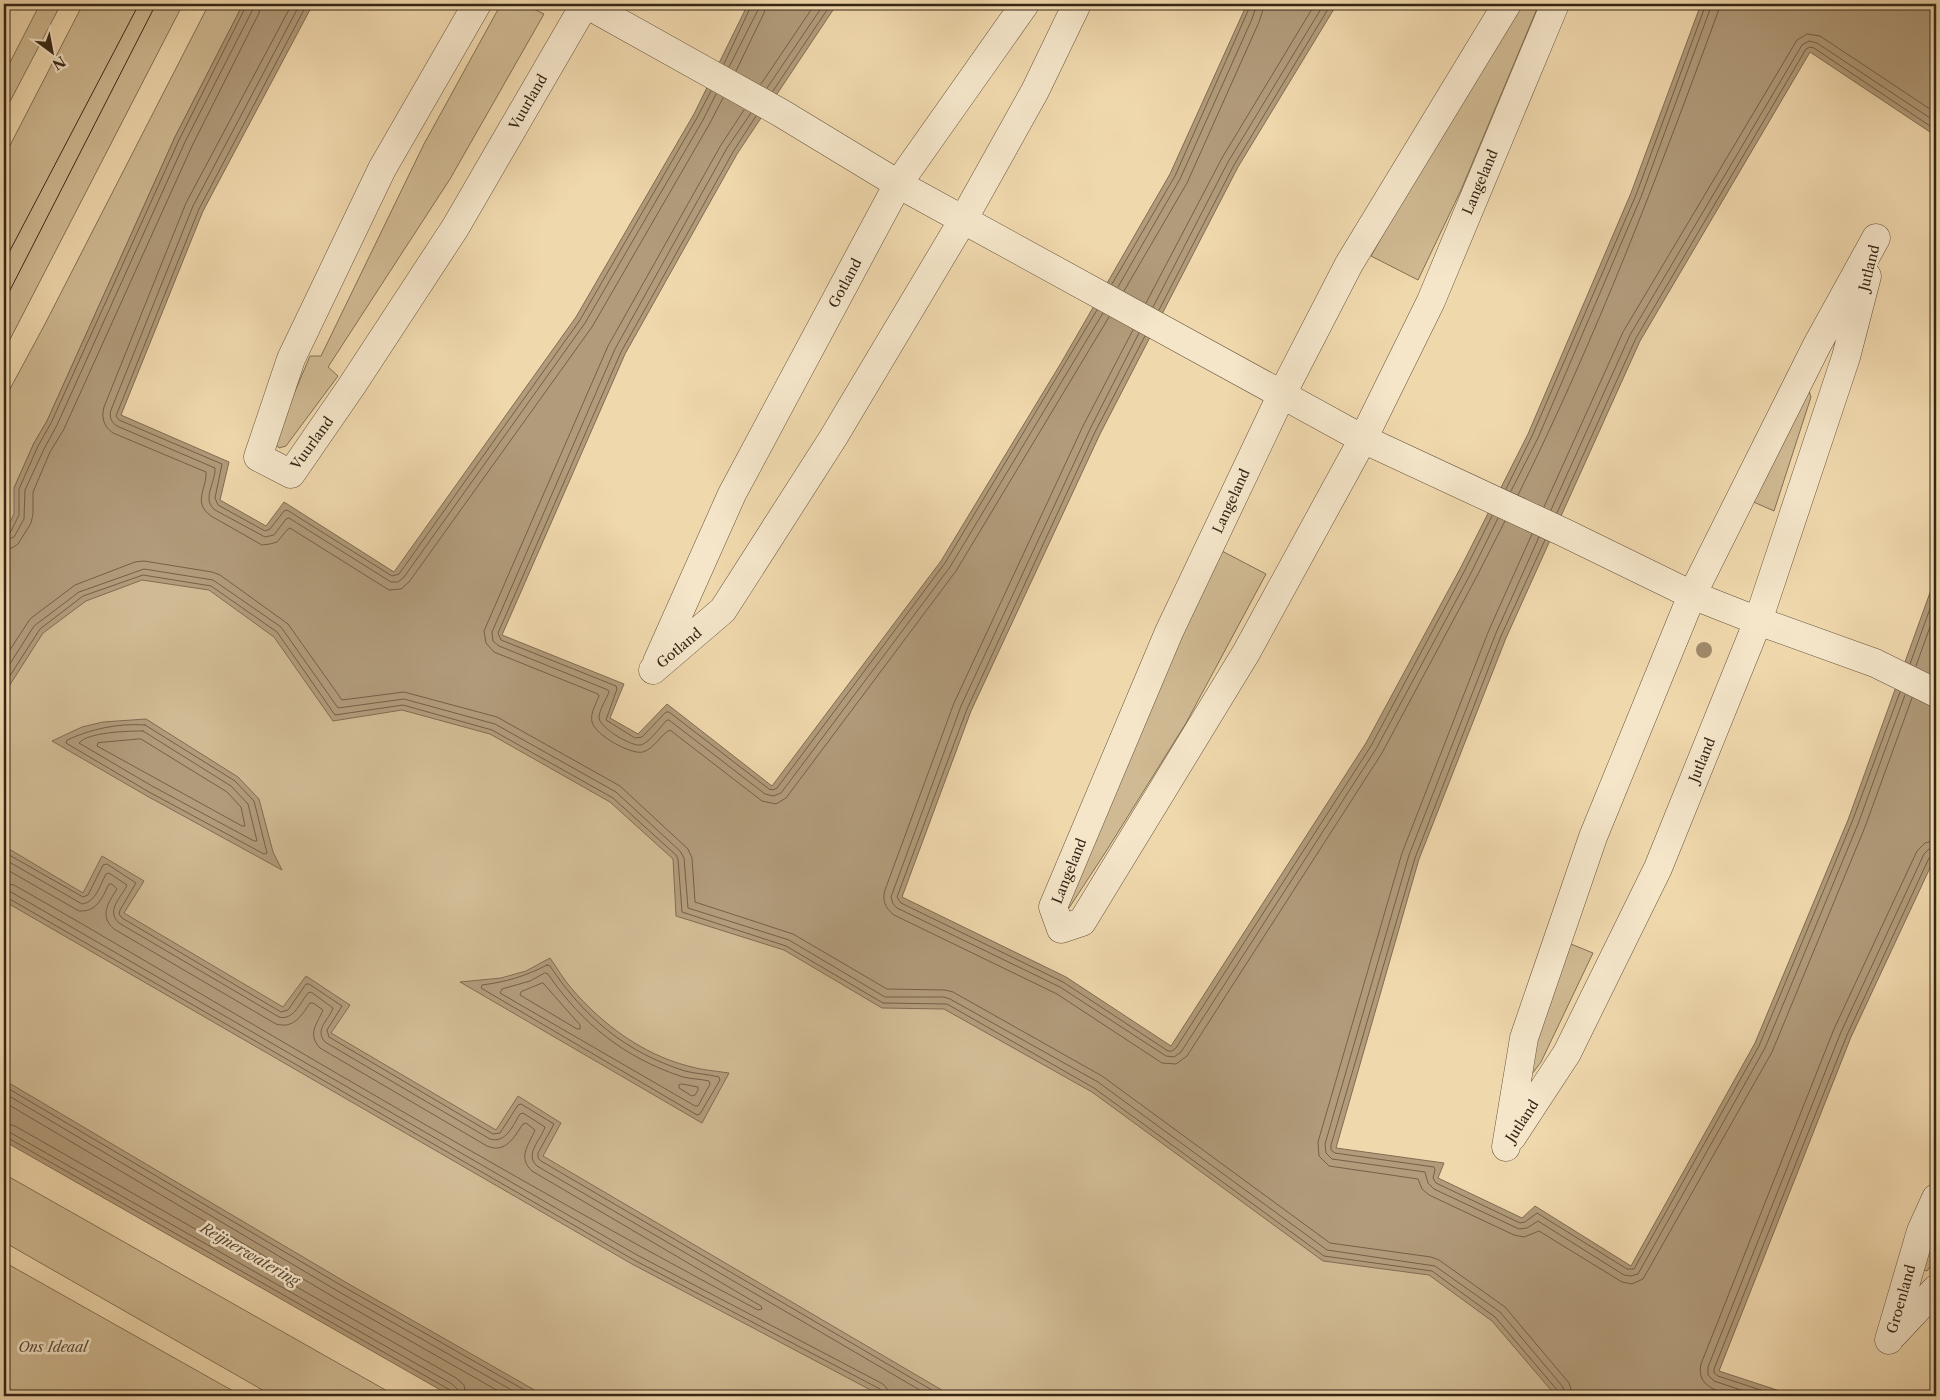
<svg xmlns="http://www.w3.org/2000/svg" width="1940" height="1400" viewBox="0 0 1940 1400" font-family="'Libre Caslon Text',serif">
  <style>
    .green { fill: #d0ba93; stroke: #837054 }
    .water { fill: #b19b7a; stroke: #806c52 }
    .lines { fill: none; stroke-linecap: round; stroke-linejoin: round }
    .shore { stroke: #746048; stroke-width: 1 }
    .minor-casing { stroke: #64523c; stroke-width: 29 }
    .minor { stroke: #f5e6ca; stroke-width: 28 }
    .tram { stroke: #362616; stroke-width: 1 }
    .tree { fill: #9f8a6b }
    .labels { text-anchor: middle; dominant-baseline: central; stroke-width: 5; stroke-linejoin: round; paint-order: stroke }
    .street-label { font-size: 14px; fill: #362616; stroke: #f5e6ca }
    .park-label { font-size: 14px; font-style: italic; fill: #5c4b35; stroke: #f5e6ca }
    .water-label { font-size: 15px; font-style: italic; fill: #5b4934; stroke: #f5e6ca }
  </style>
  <rect width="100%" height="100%" fill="#f0d8ad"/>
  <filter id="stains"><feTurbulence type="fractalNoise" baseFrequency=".004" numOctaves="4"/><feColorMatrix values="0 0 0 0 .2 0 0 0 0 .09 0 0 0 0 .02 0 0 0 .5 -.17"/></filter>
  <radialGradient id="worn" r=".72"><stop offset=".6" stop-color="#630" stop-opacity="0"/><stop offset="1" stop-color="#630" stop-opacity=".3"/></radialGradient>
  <path class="green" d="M40 4H61L4 113V74Z
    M83 4H183L4 351V157Z
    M209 4H243L175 137 47 421 34 443 14 488 90 500 1689 1396H524L4 1090V400L45 324Z
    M501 4H524L544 14 450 179 328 367 338 376 286 446 279 448 274 441 310 356H321L424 144Z
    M1521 4H1539L1461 190 1418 280 1371 256 1434 144Z
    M1808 388 1811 397 1774 511 1749 500Z
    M1220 550 1266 574 1186 723 1105 853 1069 908 1063 905Z
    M1566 942 1593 953 1541 1062 1532 1074 1530 1058Z
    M4 1174 352 1371 396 1396H273L4 1242Z
    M1936 1223V1258L1927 1271 1919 1269Z
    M4 1262 242 1396H4Z"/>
  <path class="water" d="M243 4H313L203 211 121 415 229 462 220 500 266 526 284 502 394 572 576 317 694 114 748 4H837L737 154 625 354 502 635 624 684 610 718 638 734 667 704 772 786 941 561 1061 363 1170 174 1247 4H1337L1238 167 1100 434 971 711 902 897 1066 977 1171 1046 1366 743 1461 567 1528 434 1631 193 1701 4H1936V136L1810 52 1640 341 1506 638 1419 859 1336 1148 1444 1163 1438 1178 1522 1218 1535 1206 1631 1266 1755 1043 1848 820 1936 576V855L1851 1037 1719 1371 1795 1396H1556L1492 1321 1429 1275 1323 1261 1092 1092 944 1009 882 1008 784 950 676 916 673 859 610 802 490 734 402 710 333 721 274 637 209 590 142 580 86 601 43 633 4 694V534L14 514V488L34 443 47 421 175 137Z
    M146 719 238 777 259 799 273 852 282 870 147 796 52 741 82 727 103 722Z
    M4 846 83 893 102 856 144 881 124 913 283 1007 306 976 350 1005 331 1033 496 1130 518 1096 561 1123 543 1156 952 1396H882L632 1264 4 901Z
    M550 958C557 968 564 980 572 989 602 1024 642 1054 688 1066 701 1070 716 1071 729 1073L702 1123 460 982 501 978 526 971Z
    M4 1080 347 1283 545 1396H451L4 1141Z"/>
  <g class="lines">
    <path class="shore" d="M292 4 186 203 104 407C101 418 104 427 113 433L206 472C207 489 192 502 211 516L262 545 270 544 277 542 288 529 290 528 389 590 401 589 409 582 592 327 710 123 723 98
      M300 4 193 206 111 410C109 417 111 422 117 426L215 468C216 482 201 499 215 510L265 537 274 535 286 519 289 518 391 582H398L404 577 585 323 703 120 716 94
      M307 4 199 209 116 416 119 420 222 464 215 498 218 505 265 531 270 529 284 511 287 510 392 576 399 574 580 320 698 116 711 91
      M724 64 752 4
      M729 67 758 10V4
      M736 71 764 13 766 4
      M761 84 815 4
      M767 88 824 4
      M773 91 831 4
      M744 110 721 145 608 346 484 631 486 643 494 652 598 694 599 696C596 704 590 713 592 722 595 735 631 755 643 752 655 748 660 735 670 730L762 801 776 804 786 798 956 571 1109 317
      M751 113 727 148 615 349 492 632 493 641 499 646 608 690 609 692C606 700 599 710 599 718 600 728 632 747 641 745 650 742 660 727 667 720H669L765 794 773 796 781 793 950 567 1103 313
      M756 116 733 152 621 352 498 633 501 640 616 686 617 689 606 720 635 738 642 737 666 712H669L769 789 773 790 777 788 945 563 1097 310
      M1112 284 1175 176 1251 4
      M1118 287 1180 179 1252 19 1257 4
      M1124 291 1187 183 1259 22 1265 4
      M1146 303 1222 158 1315 4
      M1153 307 1228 162 1324 4
      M1159 310 1234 165 1331 4
      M1133 330 1083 426 954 703 885 890C882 900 885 908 894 915L1057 994 1162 1063 1176 1064 1187 1056 1382 753 1477 576 1505 521
      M1139 333 1090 429 961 706 891 897 893 904 897 908 1060 987 1166 1056 1174 1057 1181 1052 1376 749 1471 573 1498 518
      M1145 336 1095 432 967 709 897 897 901 903 1063 982 1168 1051H1172L1176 1048 1371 746 1465 570 1492 516
      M1506 489 1532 436 1636 195 1706 4
      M1511 491 1538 438 1641 197 1712 4
      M1518 495C1596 339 1658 175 1718 12L1720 4
      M1544 507 1623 332 1797 40 1807 34 1820 36 1936 113
      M1551 510 1630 335 1802 45 1809 41 1817 43 1936 122
      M1557 513 1636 338 1806 49 1810 47 1814 48 1936 130
      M1532 534 1489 630 1402 853 1318 1142 1319 1156 1329 1166 1418 1179 1422 1189 1429 1195 1514 1235 1524 1237 1539 1231 1622 1282 1632 1284 1643 1279 1772 1052 1865 827 1912 698
      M4 535 10 533 19 515V489L38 446 51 423 179 140 247 4
      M1539 537 1496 633 1409 855 1325 1144 1326 1153 1332 1159 1425 1172 1428 1183 1434 1189 1519 1229 1527 1228 1538 1221 1624 1275 1631 1276 1638 1274 1765 1048 1858 824 1905 695
      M1545 540 1501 636 1415 858 1331 1145V1150L1335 1153 1434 1167 1435 1170 1433 1178 1436 1183 1520 1223 1525 1222 1537 1213 1627 1269H1634L1759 1046 1852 822 1900 692
      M4 541 14 537 24 519 25 490 44 449 57 425 185 142 252 11 253 4
      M4 549 12 548 18 544 31 523 33 514V492L50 452 64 429 192 146 259 13 261 4
      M4 659 30 619 75 585 135 562 144 561 212 572 220 575 288 624 342 700 404 692 497 717 620 786 688 849 692 858 695 902 793 934 887 989 945 990 953 992 1102 1076 1330 1243 1431 1257 1439 1260 1505 1307 1569 1383 1573 1396
      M1910 664 1936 592
      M1916 666 1936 610
      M4 673 34 626 79 592 144 569 213 580 281 627 338 708 404 699 495 724 616 792 680 851 684 858 688 908 789 940 885 997H944L950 999 1098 1082 1327 1250 1435 1266 1500 1312 1563 1387 1565 1396
      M4 685 40 629 83 596 143 575 211 586 277 632 335 715 403 705 492 730 613 798 676 855 678 859 682 912 786 946 883 1003 947 1004 1094 1088 1324 1256 1432 1271 1495 1317 1558 1391 1559 1396
      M145 725 235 781 254 801 267 853 264 854 149 792 66 743 67 740C91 729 118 723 145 725Z
      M143 731 231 786 248 804 257 841H254L152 786 79 743C88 732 128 731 143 731Z
      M141 739 227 792 241 807 245 826H242L97 746 98 743Z
      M4 852 83 897 88 895 103 865 107 864 136 883 120 910 119 914 122 918 281 1012 288 1010 306 984H309L342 1006 327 1030 329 1037 493 1134 500 1133 518 1105 521 1104 554 1124 538 1153V1158L541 1161 942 1396
      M4 859 82 904C96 902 100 885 106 874L109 873 127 885C122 897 105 910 119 923L279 1017C293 1021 300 1003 308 993L311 992 333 1008C329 1020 314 1029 325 1042L490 1139C506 1144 513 1125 520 1114L523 1113 545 1127C541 1140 524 1154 537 1166L930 1396
      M4 868 79 911C97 912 102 898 109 884H112L117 889C108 903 99 916 114 929L276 1024C294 1029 301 1016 310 1003H313L323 1010C317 1024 307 1034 320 1048L487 1146C506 1154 514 1137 523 1124L526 1123 535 1130C529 1145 517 1157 532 1171L761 1306 762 1309 758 1310C596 1224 437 1132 278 1039 190 988 103 935 14 885L4 883
      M4 891 11 892 637 1255 883 1384 888 1390 889 1396
      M4 897 8 898 634 1260 880 1389 883 1396
      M547 965 550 966C584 1017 625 1052 685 1071 696 1074 708 1074 719 1077L720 1080 700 1114 697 1115 481 988 482 985C506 982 526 976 547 965Z
      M545 973 548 974C582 1024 625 1058 683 1077 691 1079 701 1079 709 1081L710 1084 698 1106H695L500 993 502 989 530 981Z
      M543 983 580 1025V1029H577L520 995 521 992Z
      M682 1084 698 1087V1090L695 1095 692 1096 679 1088V1085Z
      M4 1086 344 1287 535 1396
      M4 1093 341 1293 522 1396
      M4 1102 337 1299 507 1396
      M4 1123 15 1126 456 1378 464 1385 466 1396
      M4 1131 11 1133 452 1384 457 1389 459 1396
      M4 1137 8 1138 450 1390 452 1396
      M1734 1396C1718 1391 1696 1387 1701 1364L1834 1029 1917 851 1925 843 1936 840
      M1759 1396 1714 1381 1708 1375V1367L1841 1032 1924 854 1929 849 1936 848
      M1779 1396 1718 1376 1714 1373V1369L1847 1035 1929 858 1936 854"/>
    <g class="minor-casing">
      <path id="minor" d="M477 4 382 169 291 359 258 457 291 474 353 384 455 228 585 4
        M586 4 781 113 898 184 1363 439 1565 533 1692 595 1758 621 1875 663 1936 693
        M1507 4 1349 264 1282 394 1169 632 1053 907 1061 929 1082 922 1246 653 1363 439 1431 301 1555 4
        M657 662 732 494 898 184 1025 4
        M653 670 723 610 833 438 963 220 1035 91 1077 4
        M1512 1137 1567 1053 1658 868 1758 621 1846 357 1867 276
        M1506 1147 1524 1038 1593 837 1692 595 1817 345 1876 238
        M1893 1335 1936 1289
        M1889 1340 1921 1231 1936 1198"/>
    </g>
    <use href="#minor" class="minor"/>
    <path class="tram" d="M4 262 139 4
      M4 302 156 4"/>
  </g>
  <circle class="tree" cx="1704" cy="650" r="8"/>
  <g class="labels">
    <g class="street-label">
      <text transform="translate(528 102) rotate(-60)">Vuurland</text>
      <text transform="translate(1480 182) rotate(-67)">Langeland</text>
      <text transform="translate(1869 268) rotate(-76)">Jutland</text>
      <text transform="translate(845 283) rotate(-62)">Gotland</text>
      <text transform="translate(312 443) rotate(-54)">Vuurland</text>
      <text transform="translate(1231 501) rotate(-65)">Langeland</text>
      <text transform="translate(679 648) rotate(-40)">Gotland</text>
      <text transform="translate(1702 760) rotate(-68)">Jutland</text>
      <text transform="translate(1069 871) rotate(-68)">Langeland</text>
      <text transform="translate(1522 1121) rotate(-57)">Jutland</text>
      <text transform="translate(1901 1299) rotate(-74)">Groenland</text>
    </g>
    <g class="park-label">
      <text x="53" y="1347">Ons Ideaal</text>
    </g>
    <g class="water-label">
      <text transform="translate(250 1254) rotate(30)">Reijnerwatering</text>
    </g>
  </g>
  <rect width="1940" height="1400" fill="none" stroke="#f0d8ad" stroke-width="20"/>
  <rect x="5" y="5" width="1930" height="1390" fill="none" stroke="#362616" stroke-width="2.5"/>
  <rect x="10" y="10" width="1920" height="1380" fill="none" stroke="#362616"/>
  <g transform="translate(52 52) rotate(148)" stroke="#f5e6ca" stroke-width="4" paint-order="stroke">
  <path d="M0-4L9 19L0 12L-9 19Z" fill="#362616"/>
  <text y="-8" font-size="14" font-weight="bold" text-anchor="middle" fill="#362616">N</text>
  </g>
  <rect width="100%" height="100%" filter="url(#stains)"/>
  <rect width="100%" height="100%" fill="url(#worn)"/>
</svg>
